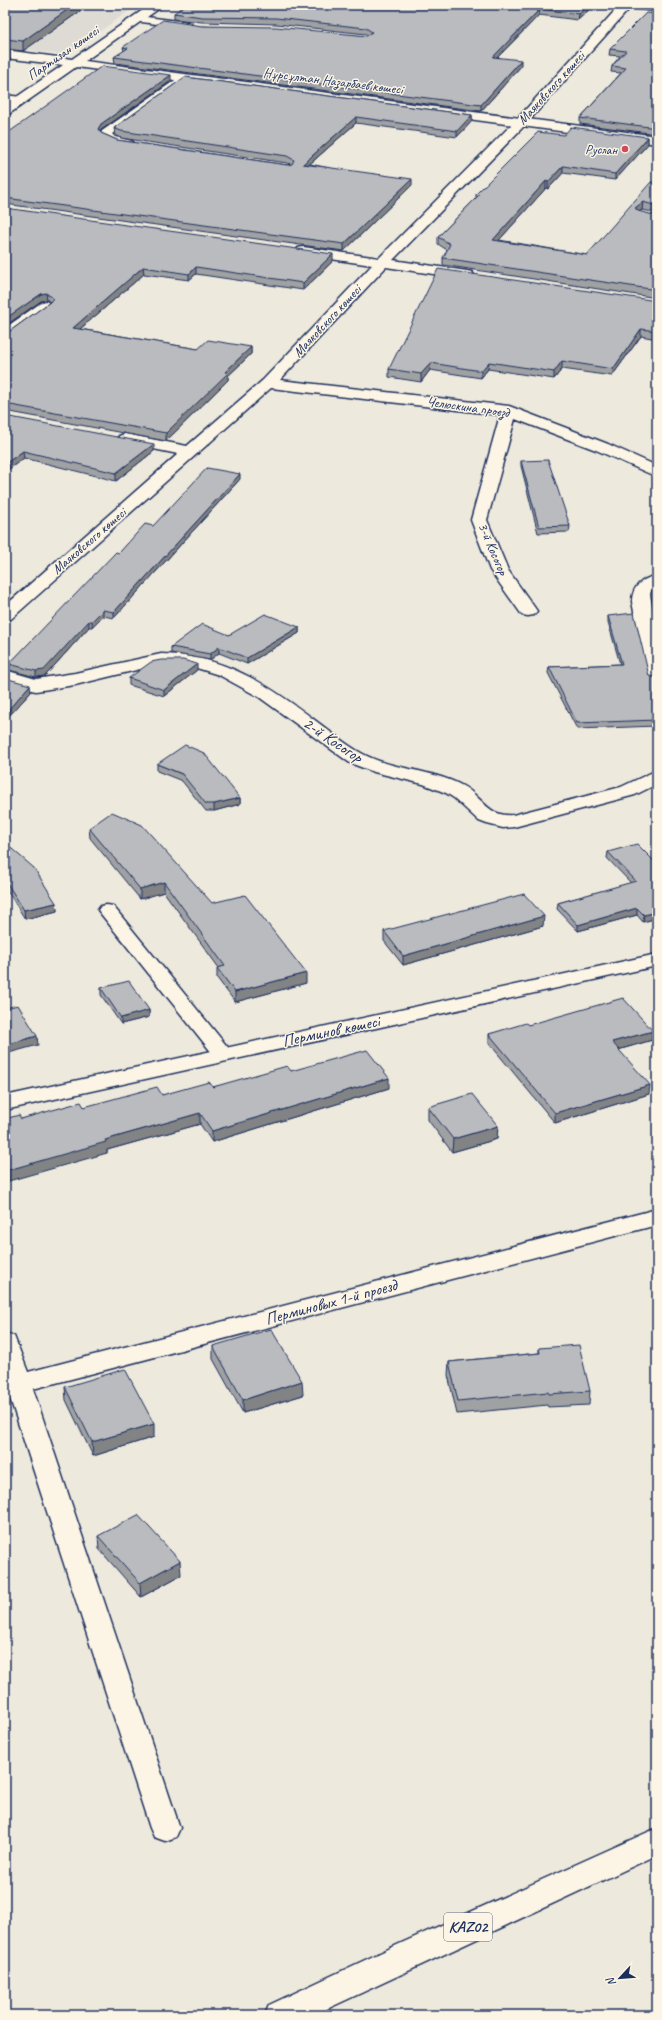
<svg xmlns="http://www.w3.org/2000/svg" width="662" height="2020" viewBox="0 0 662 2020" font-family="Caveat,sans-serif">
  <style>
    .built { fill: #dedbd4 }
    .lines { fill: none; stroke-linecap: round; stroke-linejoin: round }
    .lane-casing { stroke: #1b2f5e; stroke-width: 3 }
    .street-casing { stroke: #1b2f5e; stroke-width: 3 }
    .secondary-casing { stroke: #1b2f5e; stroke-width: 3 }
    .highway-casing { stroke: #1b2f5e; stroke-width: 3 }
    .lane { fill: #fcf5e5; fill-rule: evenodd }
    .street { fill: #fcf5e5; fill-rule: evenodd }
    .secondary { fill: #fcf5e5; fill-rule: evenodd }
    .highway { fill: #fcf5e5; fill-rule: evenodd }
    .wall { fill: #a0a1a3; stroke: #1b2f5e }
    .shaded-wall { fill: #828385; stroke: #1b2f5e }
    .building { fill: #babbbe; stroke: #1b2f5e }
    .poi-dot { fill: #d1495b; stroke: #fcf5e5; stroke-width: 1.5 }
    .labels { text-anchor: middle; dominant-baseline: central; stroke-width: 3; stroke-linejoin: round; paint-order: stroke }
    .far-street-label { font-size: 14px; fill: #1b2f5e; stroke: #fcf5e5 }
    .far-poi-label { font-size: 14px; fill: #1b2f5e; stroke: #fcf5e5; text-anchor: end }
    .shield { fill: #fcf5e5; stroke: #5e6a86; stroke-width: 1 }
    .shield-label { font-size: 16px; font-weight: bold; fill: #1b2f5e }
    .street-label { font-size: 17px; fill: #1b2f5e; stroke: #fcf5e5 }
  </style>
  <rect width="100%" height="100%" fill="#eee9dd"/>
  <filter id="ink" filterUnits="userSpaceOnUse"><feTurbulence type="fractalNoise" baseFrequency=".025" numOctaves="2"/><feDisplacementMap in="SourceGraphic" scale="8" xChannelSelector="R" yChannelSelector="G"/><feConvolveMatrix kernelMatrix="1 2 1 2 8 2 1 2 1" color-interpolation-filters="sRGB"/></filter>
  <g filter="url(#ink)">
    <path class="built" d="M5 5H138L65 55 5 47Z"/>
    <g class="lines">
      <g class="lane-casing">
        <path id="lane" d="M138 16 187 22 192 25 187 28 134 21 133 19Z
          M184 74 189 77 188 79 112 134 115 137 132 141 134 143 132 145C122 148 107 144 100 136L102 131Z
          M5 95 21 97 26 100 21 103 5 101Z
          M46 301 52 305 50 308 10 337 5 338V328L42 302Z
          M107 905 113 906 230 1050 233 1054 230 1058 223 1060 216 1058 101 914 98 910 101 906Z"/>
      </g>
      <g class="street-casing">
        <path id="street" d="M620 5H657V11L630 8 526 124 393 260 467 271 472 272 474 275 472 278 467 279 386 267 280 380 509 406 608 444 657 466V477L596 450 515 419 487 520 508 570 537 611 534 615 528 616 522 615 490 570 471 520 500 415 271 388 11 619 5 620V606L178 454 119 442 117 439 119 436 125 434 187 446 263 380 372 265 303 255 298 254 296 251 298 248 303 247 379 258 518 118Z
          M657 575V587L652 589 650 594 657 635V683L650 681 648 677 632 602C632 586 642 579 657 575Z
          M161 654C224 655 267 684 316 721 331 732 346 745 363 754 393 770 430 769 461 785 483 796 486 817 513 815L621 787 657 770V784L635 795 514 827 503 828 487 824 479 821 454 798 446 793 423 784 374 772 350 763 259 697 219 675 200 669 183 665 161 664 75 685 36 691 20 688 5 682V670L36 679 75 673Z
          M657 954V966L5 1110V1096Z
          M657 1209V1225L33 1389 180 1828 176 1837 165 1841 154 1837 150 1828 9 1395 5 1396V1333L14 1336 28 1372Z"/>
      </g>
      <g class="secondary-casing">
        <path id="secondary" d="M150 5H164L85 61 657 136V144L76 67 9 114 5 115V105L63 65 5 58V50L72 59Z"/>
      </g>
      <g class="highway-casing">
        <path id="highway" d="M657 1828V1855L314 2015H265L269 2005 397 1945Z"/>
      </g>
      <use href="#lane" class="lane"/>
      <use href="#street" class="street"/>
      <use href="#secondary" class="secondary"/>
      <use href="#highway" class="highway"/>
    </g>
    <path class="wall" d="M5 5H89L23 51 6 49 10 60 6 63 7 64 8 74 5 76Z
      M594 5 578 20 539 15 498 57 521 66 481 111 115 63 114 57 124 51 123 47 202 26 367 36 368 35 366 34 276 24 202 22 174 19V13Z
      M657 14V134L580 124V118L621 73 611 72 612 66 620 56 609 55 610 49Z
      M185 77 472 115V121L457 137 356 123 310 164 412 185 344 251 5 204V135L171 81 101 130 100 132 101 133 117 140 287 165 290 164 287 163 121 138 115 134 114 128Z
      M564 135 648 137V144L615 180 563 173 548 189 546 188 499 240 587 255 657 183V213L642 210 639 212 657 216V298L443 265V258L447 250 438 244V237L476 198V194Z
      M5 208 333 261 303 290 196 274 189 280 144 274 80 329 198 349 251 347V354L228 376V380L166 441 5 411V332L10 331 50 302 47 300 41 301 5 326Z
      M657 301V339L641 336 612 376 562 369 554 379 488 369 481 378 430 370 421 382 389 377V369Z
      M5 416 154 451 116 481 24 458 5 472Z
      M521 461 570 526 569 532 538 533 521 466Z
      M240 479 114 618 103 616 92 627H89L45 676 36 677 9 670V664L119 553 153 526Z
      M608 616 649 676 657 703V726L577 729 548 673 549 667 620 664 608 622Z
      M299 627V633L247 664 219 653 210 660 171 653V647L229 635Z
      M197 670 164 696 129 685V678Z
      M5 678 31 692 10 715 5 714Z
      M157 764 240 798V804L214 811H206L182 781 157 771Z
      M89 828 212 903 306 983 235 1002 217 978V968H219L164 892 140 899 90 838Z
      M5 843 56 903 57 911 25 919 5 887Z
      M608 852 657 864V918L643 922 637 915 578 931 557 909 558 903 631 883 607 858Z
      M543 926 403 965 384 941V931Z
      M101 988 149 1010V1017L121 1024 101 995Z
      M528 1025 652 1040 618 1050 649 1094 555 1123 489 1043V1034Z
      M291 1071 389 1088 212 1142 200 1124 107 1150V1153L21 1119 84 1107 213 1087Z
      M428 1107 498 1126 497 1139 452 1152 428 1120Z
      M213 1346 303 1395 243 1413 213 1359Z
      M539 1348 590 1391 589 1405 548 1407 547 1405 457 1414 448 1375 449 1362 539 1353Z
      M65 1387 154 1437 93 1456 66 1400Z
      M98 1536 181 1575 141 1597 99 1549Z"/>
    <path class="shaded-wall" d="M74 5H89L23 51V41Z
      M588 5H594L578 20 579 14Z
      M540 9 539 15 492 63 493 57Z
      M10 50V60L5 64V53Z
      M521 60V66L481 111V105Z
      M7 64 8 74 5 76V65Z
      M171 75V81L101 130 99 135 98 129 101 124Z
      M472 115V121L457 137V131Z
      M356 117V123L303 170V164Z
      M648 137V144L615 180V174Z
      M563 166V173L548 189V182Z
      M412 179V185L344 251V244Z
      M546 181V188L493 247V240Z
      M643 202 642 210 634 215 635 208Z
      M333 254V261L303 290V283Z
      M143 267 144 274 73 335V328Z
      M196 267V274L189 280V274Z
      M46 293 47 300 41 301 5 326V319L41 294Z
      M641 329V336L612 376 613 369Z
      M251 347V354L228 376V380L166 441V433L225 372Z
      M562 361V369L554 379V372Z
      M489 362 488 369 481 378V371Z
      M431 363 430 370 421 382V374Z
      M154 444V451L116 481V473Z
      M23 451 24 458 5 472V464Z
      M240 474V479L114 618V612Z
      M103 610V616L92 627V621Z
      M89 621V627L45 676 36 677V671Z
      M299 627V633L247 664V658Z
      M219 647V653L210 660V654Z
      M197 664V670L164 696V690Z
      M30 685 31 692 10 715 9 709Z
      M657 692V698L653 699 654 693Z
      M240 798V804L214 811V804Z
      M164 882V892L140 899V889Z
      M56 903 57 911 25 919 24 910Z
      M637 908V915L578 931V925Z
      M657 912V918L643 922 644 915Z
      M544 916 543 926 403 965V956Z
      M306 973V983L235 1002V992Z
      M149 1010V1017L121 1024V1018Z
      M653 1031 652 1040 611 1052 612 1042Z
      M37 1036 38 1045 5 1054V1045Z
      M389 1078V1088L212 1142V1131Z
      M650 1085 649 1094 555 1123V1113Z
      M200 1113V1124L107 1150V1153L5 1182V1171L105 1140Z
      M498 1126 497 1139 452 1152 453 1139Z
      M302 1381 303 1395 243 1413V1400Z
      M154 1424V1437L93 1456 92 1442Z
      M180 1561 181 1575 141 1597 140 1583Z"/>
    <path class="building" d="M5 5H74L23 41 5 39Z
      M186 5H588L579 14 540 9 493 57 521 60 481 105 114 57 128 48 123 47 163 20 202 26 276 27 367 36 372 32 366 28 276 18 202 17 174 13Z
      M646 13 657 14V128L580 118 626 68 612 66 626 51 610 49Z
      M5 49 10 50 5 53Z
      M102 66 171 75 101 124 98 129 101 133 117 140 287 165 292 164 294 160 287 156 121 131 114 128 185 77 472 115 457 131 356 117 303 164 412 179 344 244 5 198V135Z
      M571 127 648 137 615 174 563 166 548 182 546 181 493 240 587 255 651 182 657 183V206L643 202 635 208 638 211 657 216V290L443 258 450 244 438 237 479 195 476 194 538 132 564 135Z
      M5 208 333 254 303 283 196 267 189 274 143 267 73 328 198 349 208 340 251 347 225 372 228 373 166 433 5 404V332L10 331 50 302 53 298 46 293 41 294 5 319Z
      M438 269 657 301V331L641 329 613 369 562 361 554 372 489 362 481 371 431 363 421 374 389 369Z
      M5 416 154 444 116 473 23 451 5 464Z
      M548 460 570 526 539 527 521 461Z
      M207 468 240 474 114 612 103 610 92 621H89L44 670 36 671 9 664 116 552 119 553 145 524 153 526Z
      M634 613 649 676 657 678V692L654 693 657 703V720L577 723 549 667 622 664 608 616Z
      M265 614 299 627 247 658 219 647 210 654 171 647 202 624 229 635Z
      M161 660H183L197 664 164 690 129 678 151 662Z
      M5 678 30 685 9 709 5 708Z
      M185 745 204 753 240 798 214 804H206L182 774 157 764Z
      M112 812 142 825 212 903 245 895 306 973 235 992 217 968 225 966 164 882 140 889 89 828Z
      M5 843 34 868 56 903 24 910 5 880Z
      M637 844 657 864V912L644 915 637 908 578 925 558 903 636 881 608 852Z
      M524 894 544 916 403 956 384 931Z
      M129 981 149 1010 121 1018 101 988Z
      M623 998 653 1031 612 1042 650 1085 555 1113 489 1034 526 1023 528 1025Z
      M18 1005 37 1036 5 1045V1008Z
      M367 1050 389 1078 212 1131 200 1113 105 1140 106 1142 5 1171V1119L19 1115 21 1119 81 1102 84 1107 157 1087 162 1095 209 1082 213 1087 287 1066 291 1071Z
      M472 1094 498 1126 453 1139 428 1107Z
      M271 1329 302 1381 243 1400 213 1346Z
      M579 1345 590 1391 549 1394 548 1392 458 1401 449 1362 540 1353 539 1348Z
      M125 1369 154 1424 92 1442 65 1387Z
      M138 1515 180 1561 140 1583 98 1536Z"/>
  </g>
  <circle class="poi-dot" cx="625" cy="149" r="4"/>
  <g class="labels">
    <g class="far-street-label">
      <text transform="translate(63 53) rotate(-35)">Партизан көшесі</text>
      <text transform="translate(333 81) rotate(7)">Нұрсұлтан Назарбаев көшесі</text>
      <text transform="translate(551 88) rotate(-48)">Маяковского көшесі</text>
      <text transform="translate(327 321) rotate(-47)">Маяковского көшесі</text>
      <text transform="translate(468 407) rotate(8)">Челюскина проезд</text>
      <text transform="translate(89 541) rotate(-41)">Маяковского көшесі</text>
      <text transform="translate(493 549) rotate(67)">3-й Косогор</text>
    </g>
    <g class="far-poi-label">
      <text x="617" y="149">Руслан</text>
    </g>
    <rect class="shield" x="444" y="1913" width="48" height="28" rx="3"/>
    <g class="shield-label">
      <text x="468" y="1927">KAZ02</text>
    </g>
    <g class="street-label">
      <text transform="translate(333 740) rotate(34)">2-й Косогор</text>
      <text transform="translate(331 1031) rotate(-12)">Перминов көшесі</text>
      <text transform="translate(331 1302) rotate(-15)">Перминовых 1-й проезд</text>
    </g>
  </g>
  <rect width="662" height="2020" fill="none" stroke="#fcf5e5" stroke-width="20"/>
  <rect x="10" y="10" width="642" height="2000" fill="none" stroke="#1b2f5e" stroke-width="1.5" filter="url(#ink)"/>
  <g transform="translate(620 1978) rotate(244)" stroke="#fcf5e5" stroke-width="3" paint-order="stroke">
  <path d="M0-3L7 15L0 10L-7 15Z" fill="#1b2f5e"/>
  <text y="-6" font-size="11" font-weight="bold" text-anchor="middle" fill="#1b2f5e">N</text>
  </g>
</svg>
